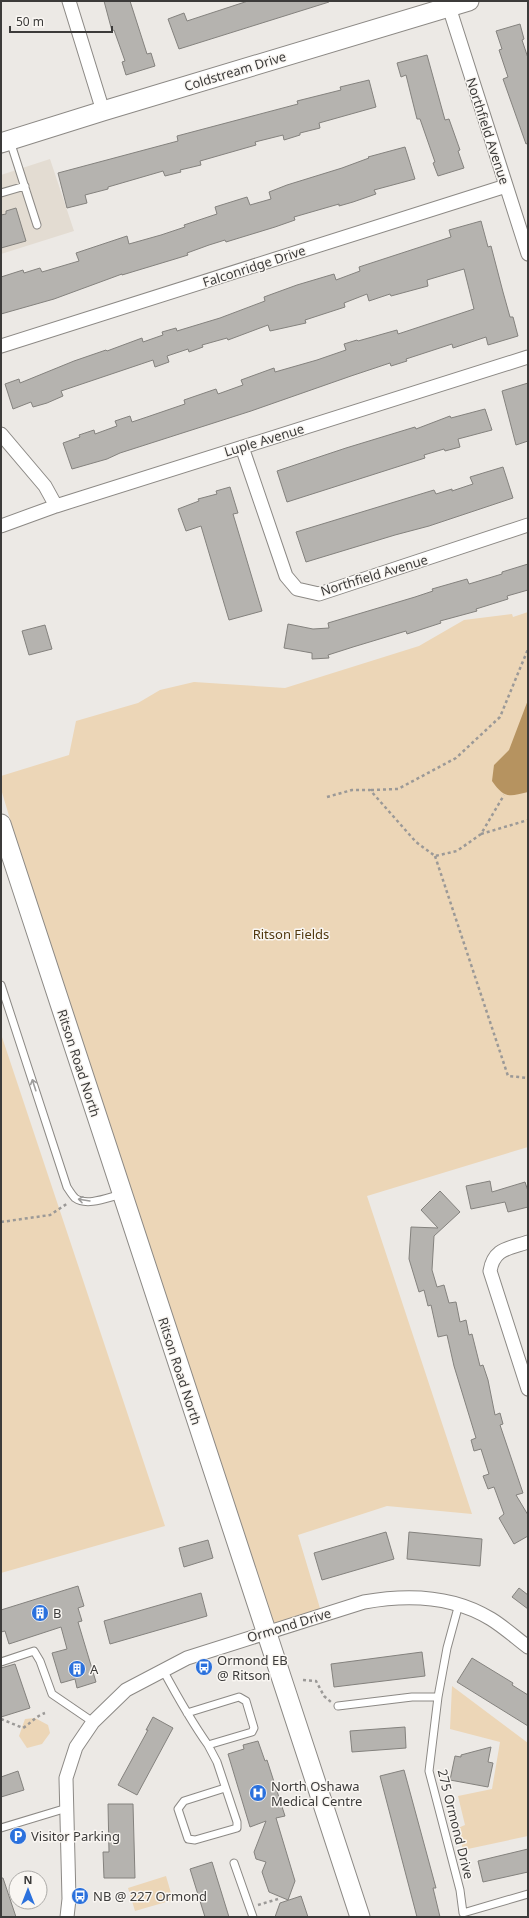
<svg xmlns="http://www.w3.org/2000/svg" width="529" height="1918" viewBox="0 0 529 1918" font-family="'Noto Sans',sans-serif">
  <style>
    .built { fill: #e3dcd2 }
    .green { fill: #ecd6b7 }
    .water { fill: #b69360 }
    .building { fill: #b5b3af; stroke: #84827e }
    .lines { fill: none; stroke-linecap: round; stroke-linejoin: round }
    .lane-casing { stroke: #8c8985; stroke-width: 9 }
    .street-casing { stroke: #8c8985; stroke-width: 15 }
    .secondary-casing { stroke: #8c8985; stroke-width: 21 }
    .path { stroke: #9b9997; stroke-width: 2.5; stroke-dasharray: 3 3; stroke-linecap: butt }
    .lane { stroke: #fff; stroke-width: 7 }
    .street { stroke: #fff; stroke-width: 13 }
    .secondary { stroke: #fff; stroke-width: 19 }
    .oneway { stroke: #9e9d9c }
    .labels { text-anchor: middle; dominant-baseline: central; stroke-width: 3; stroke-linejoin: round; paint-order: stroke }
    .street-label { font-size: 13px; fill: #3c3b3a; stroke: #f9f6f2 }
    .park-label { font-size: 13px; fill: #51380e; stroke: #f9f6f2 }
    .poi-label { font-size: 13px; fill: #3c3b3a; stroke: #f9f6f2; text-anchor: start }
  </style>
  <rect width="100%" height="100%" fill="#ece9e5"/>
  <path class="built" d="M50 159 74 231 1 254V175Z"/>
  <path class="green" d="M528 612V1147L367 1196 472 1514 387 1506 298 1535 322 1615 267 1632 122 1194 1 789V776L69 755 76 721 138 703 160 690 194 682 285 688 419 646 464 620 512 614 513 617Z
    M1 1034 165 1526 1 1573Z
    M452 1686 528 1743V1836L463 1850 458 1828 465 1825 458 1796 492 1789 500 1742 450 1729Z
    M35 1718 48 1725 50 1733 42 1744 27 1748 19 1736 25 1719Z
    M166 1876 173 1900 135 1911 128 1888Z"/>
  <path class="water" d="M528 700V792C508 797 504 798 492 781L494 765 509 750Z"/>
  <path class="building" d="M104 1H130L147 54 151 53 155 66 126 75 122 62 125 61 114 30 112 31Z
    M248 1H329V2L179 49 168 19 184 13 187 21Z
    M520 24 524 39 522 40 528 58V143L526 144 503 79 508 77 499 50 502 49 496 31Z
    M427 55 445 120 449 119 460 150 458 151 464 168 438 176 433 163 435 162 420 119H417L406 75 401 77 397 63Z
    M369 80 376 107 319 123 320 128 300 133V135L284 140 283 135 255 142 256 145 200 161 201 165 180 170 181 172 165 176 163 171 108 187V189L85 195 87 203 67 208 58 173 178 141 177 136 298 104 297 101 341 90 340 87Z
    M405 147 415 179 374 190 376 194 353 202 339 206V204L294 217 295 220 275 227 226 242 225 240 209 245 187 253 188 255 175 259 122 275V274L54 299 1 314V277L23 270 24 273 40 268 42 272 79 261 76 253 127 236 129 244 161 235 185 227 184 225 217 214 215 207 247 197 250 205 271 199 269 192 287 185 342 168 369 158 368 157Z
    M16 208 26 241 1 248V215L6 214V211Z
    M481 221 488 247 491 246 503 292 510 317H513L518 336 488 345 486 337 453 348 452 344 406 359 407 361 391 366 390 363 351 376 251 411 120 453 107 459 72 469 63 443 80 437 79 435 94 430 95 434 117 426 115 421 130 416 132 422 147 417 185 404 184 400 216 389 218 394 243 385 241 380 274 368 275 372 317 360 346 350 344 344 357 340 358 341 397 330 398 334 474 309 464 269 427 280 428 286 391 296 390 294 369 301 367 294 344 303 345 307 305 320 306 323 270 331 268 325 228 340 227 338 202 345 203 347 189 352 188 349 167 356 169 362 155 367 153 360 61 391 63 396 47 403 33 407 31 402 13 409 5 384 19 379 20 383 74 361 106 350 107 351 142 338 143 342 163 335 162 332 176 328 177 331 220 318 265 301 264 297 297 285 334 274 336 280 360 271 359 267 451 237 449 230Z
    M528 383V441L516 445 502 391Z
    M485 409 492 430 458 439 460 447 445 451 444 449 424 455 425 458 287 502 277 471 346 448 415 427 416 429 450 416 451 418Z
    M503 467 513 498 429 526 395 535 306 562 296 532 434 490 436 494 452 489V491L473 484 470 477Z
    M230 487 238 513 233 514 262 611 229 620 201 526 186 531 178 509 199 501 198 499 217 494 216 491Z
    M528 564V590L507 596 508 599 476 609 477 611 440 621 441 623 407 634 406 631 353 647 328 655 329 658 312 659V653L284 648 288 624 313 629 329 628 328 623 415 597 433 591 432 589 467 579 469 584 502 574V572Z
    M45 625 52 649 29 655 22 631Z
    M490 1181 492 1192 525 1182 528 1191V1207L508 1212 505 1202 471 1209 466 1186Z
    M440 1191 460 1212 434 1236 432 1270 437 1287 444 1285 449 1303 456 1302 460 1322 466 1320 469 1335 472 1334 480 1366 483 1365 488 1380 495 1415 500 1413 503 1424 500 1425 523 1493 516 1495 528 1515V1536L514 1544 499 1518 504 1514 494 1487 488 1489 483 1476 489 1474 481 1449 474 1451 471 1440 476 1438 454 1366 447 1335 438 1337 431 1305 428 1306 424 1290 419 1292 409 1259 411 1227 438 1228 421 1210Z
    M386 1532 394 1559 322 1580 314 1553Z
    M409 1532 482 1539 480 1566 407 1559Z
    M208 1540 213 1558 184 1567 179 1548Z
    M78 1586 84 1606 78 1608 82 1621 78 1622 96 1682 77 1688 75 1679 61 1683 52 1653 67 1649 61 1627 9 1644 5 1631 1 1632V1610Z
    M519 1588 528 1595V1609L512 1597Z
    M201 1593 207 1616 110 1644 104 1621Z
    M422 1652 425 1676 334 1687 331 1664Z
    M472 1658 513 1683 512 1685 528 1695V1726L457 1682Z
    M15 1664 30 1708 1 1717V1668Z
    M153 1717 173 1728 137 1795 118 1785 148 1730H146Z
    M405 1727 406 1748 352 1752 350 1731Z
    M258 1741 265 1761 267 1760 285 1816 276 1818 295 1881 288 1900 269 1892 262 1872 266 1862 256 1859 254 1852 266 1821 250 1827 228 1754 244 1749 243 1745Z
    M491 1747 488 1762 493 1763 488 1787 450 1780 455 1756 461 1757V1755Z
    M404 1770 436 1888H433L440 1917H417L380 1776Z
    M18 1771 24 1790 1 1797V1777Z
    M108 1804H133L135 1878H104L103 1852H109Z
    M528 1849V1872L483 1882 478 1861Z
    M212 1862 229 1917H205L190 1869Z
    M1 1878H3L16 1917H1Z
    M301 1896 308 1917H275L280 1903Z"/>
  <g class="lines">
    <g class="lane-casing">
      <path id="lane" d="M10 141 37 225
        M1 193 25 186
        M1 985 67 1187C69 1190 72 1195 75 1198 87 1207 109 1197 122 1194
        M459 1604 447 1648 438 1697 429 1771 460 1890 463 1913 528 1894
        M1 1662 34 1651 40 1661 52 1694 93 1722
        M163 1670C177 1696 191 1721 208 1745L252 1732 254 1728 246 1701 239 1697 187 1713
        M338 1706 412 1697H438
        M208 1745 217 1762 237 1822V1828L195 1840 188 1839 178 1809 184 1801 225 1788
        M1 1828 67 1808
        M234 1863 253 1917"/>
    </g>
    <g class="street-casing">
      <path id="street" d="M69 1 103 111
        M449 7 528 254
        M1 346 506 186
        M1 434 45 486 56 506
        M242 447 286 576 297 589 319 594 528 525
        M1 526 56 506 528 357
        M528 1242C508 1249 494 1248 490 1271L528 1389
        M67 1917 69 1899 66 1778 76 1747 93 1722 126 1690 187 1658 364 1602C408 1594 452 1595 491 1619 504 1627 516 1638 528 1647"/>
    </g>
    <g class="secondary-casing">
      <path id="secondary" d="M1 143 103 111 469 1
        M1 824 360 1917"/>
    </g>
    <path class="path" d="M371 790 398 789 456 758 500 717 528 649
      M327 797 352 790H370L416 842 435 856 457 851 481 834 504 795
      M481 834 528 820
      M435 856 508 1076 528 1078
      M1 1222 50 1215 68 1203
      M303 1680 316 1681 324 1696 331 1702
      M1 1719 23 1728C31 1723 36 1716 45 1713
      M258 1905 278 1899"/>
    <use href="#lane" class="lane"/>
    <use href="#street" class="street"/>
    <use href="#secondary" class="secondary"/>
  </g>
  <defs><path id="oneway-shaft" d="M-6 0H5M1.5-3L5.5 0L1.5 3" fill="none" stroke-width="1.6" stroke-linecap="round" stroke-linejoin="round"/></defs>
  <g class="oneway">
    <use href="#oneway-shaft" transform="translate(34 1085) rotate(-108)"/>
    <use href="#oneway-shaft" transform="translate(84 1200) rotate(-171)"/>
  </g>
  <defs>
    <g id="building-disc" transform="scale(0.9)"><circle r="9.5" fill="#2b71dd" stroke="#f9f6f2"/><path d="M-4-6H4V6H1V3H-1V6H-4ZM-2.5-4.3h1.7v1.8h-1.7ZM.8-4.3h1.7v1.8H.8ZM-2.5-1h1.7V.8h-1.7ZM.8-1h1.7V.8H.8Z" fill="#fff"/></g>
    <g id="bus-disc" transform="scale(0.9)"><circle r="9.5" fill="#2b71dd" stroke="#f9f6f2"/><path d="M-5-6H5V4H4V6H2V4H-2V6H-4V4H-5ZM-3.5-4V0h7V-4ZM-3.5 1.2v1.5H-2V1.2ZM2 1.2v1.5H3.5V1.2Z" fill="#fff"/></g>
    <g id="hospital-disc" transform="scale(0.9)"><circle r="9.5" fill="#2b71dd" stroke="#f9f6f2"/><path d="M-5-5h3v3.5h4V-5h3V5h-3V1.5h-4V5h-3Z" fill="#fff"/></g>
    <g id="parking-disc" transform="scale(0.9)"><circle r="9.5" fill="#2b71dd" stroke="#f9f6f2"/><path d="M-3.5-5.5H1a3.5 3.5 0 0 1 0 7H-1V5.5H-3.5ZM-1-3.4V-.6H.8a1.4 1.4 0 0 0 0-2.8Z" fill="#fff"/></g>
  </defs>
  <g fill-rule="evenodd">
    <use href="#building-disc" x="40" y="1613"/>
    <use href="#bus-disc" x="204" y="1667"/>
    <use href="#building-disc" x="77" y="1669"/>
    <use href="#hospital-disc" x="258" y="1793"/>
    <use href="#parking-disc" x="18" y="1836"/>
    <use href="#bus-disc" x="80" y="1896"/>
  </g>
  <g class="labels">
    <g class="street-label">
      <text transform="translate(235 71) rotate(-17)">Coldstream Drive</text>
      <text transform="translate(488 131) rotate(72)">Northfield Avenue</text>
      <text transform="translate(254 266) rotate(-18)">Falconridge Drive</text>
      <text transform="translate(264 440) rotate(-17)">Luple Avenue</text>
      <text transform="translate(374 575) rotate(-17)">Northfield Avenue</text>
      <text transform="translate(79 1063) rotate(72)">Ritson Road North</text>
      <text transform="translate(180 1371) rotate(72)">Ritson Road North</text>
      <text transform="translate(289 1625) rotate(-17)">Ormond Drive</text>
      <text transform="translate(456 1824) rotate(76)">275 Ormond Drive</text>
    </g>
    <g class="park-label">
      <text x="291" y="934">Ritson Fields</text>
    </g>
    <g class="poi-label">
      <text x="53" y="1613">B</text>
      <text x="217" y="1660">Ormond EB<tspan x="217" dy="15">@ Ritson</tspan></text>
      <text x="90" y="1669">A</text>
      <text x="271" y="1786">North Oshawa<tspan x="271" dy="15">Medical Centre</tspan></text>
      <text x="31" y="1836">Visitor Parking</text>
      <text x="93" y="1896">NB @ 227 Ormond</text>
    </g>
  </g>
  <rect width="529" height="1918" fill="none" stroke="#3c3b3a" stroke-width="4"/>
  <g transform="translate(28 1890)"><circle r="19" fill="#f9f6f2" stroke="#adaba8"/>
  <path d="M0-3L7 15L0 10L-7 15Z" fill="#2b71dd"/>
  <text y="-6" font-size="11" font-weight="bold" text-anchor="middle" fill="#3c3b3a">N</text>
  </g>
  <path d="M10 26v6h102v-6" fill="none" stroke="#3c3b3a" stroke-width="2"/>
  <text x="16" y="26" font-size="12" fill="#3c3b3a" stroke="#f9f6f2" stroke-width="3" paint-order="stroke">50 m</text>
</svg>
